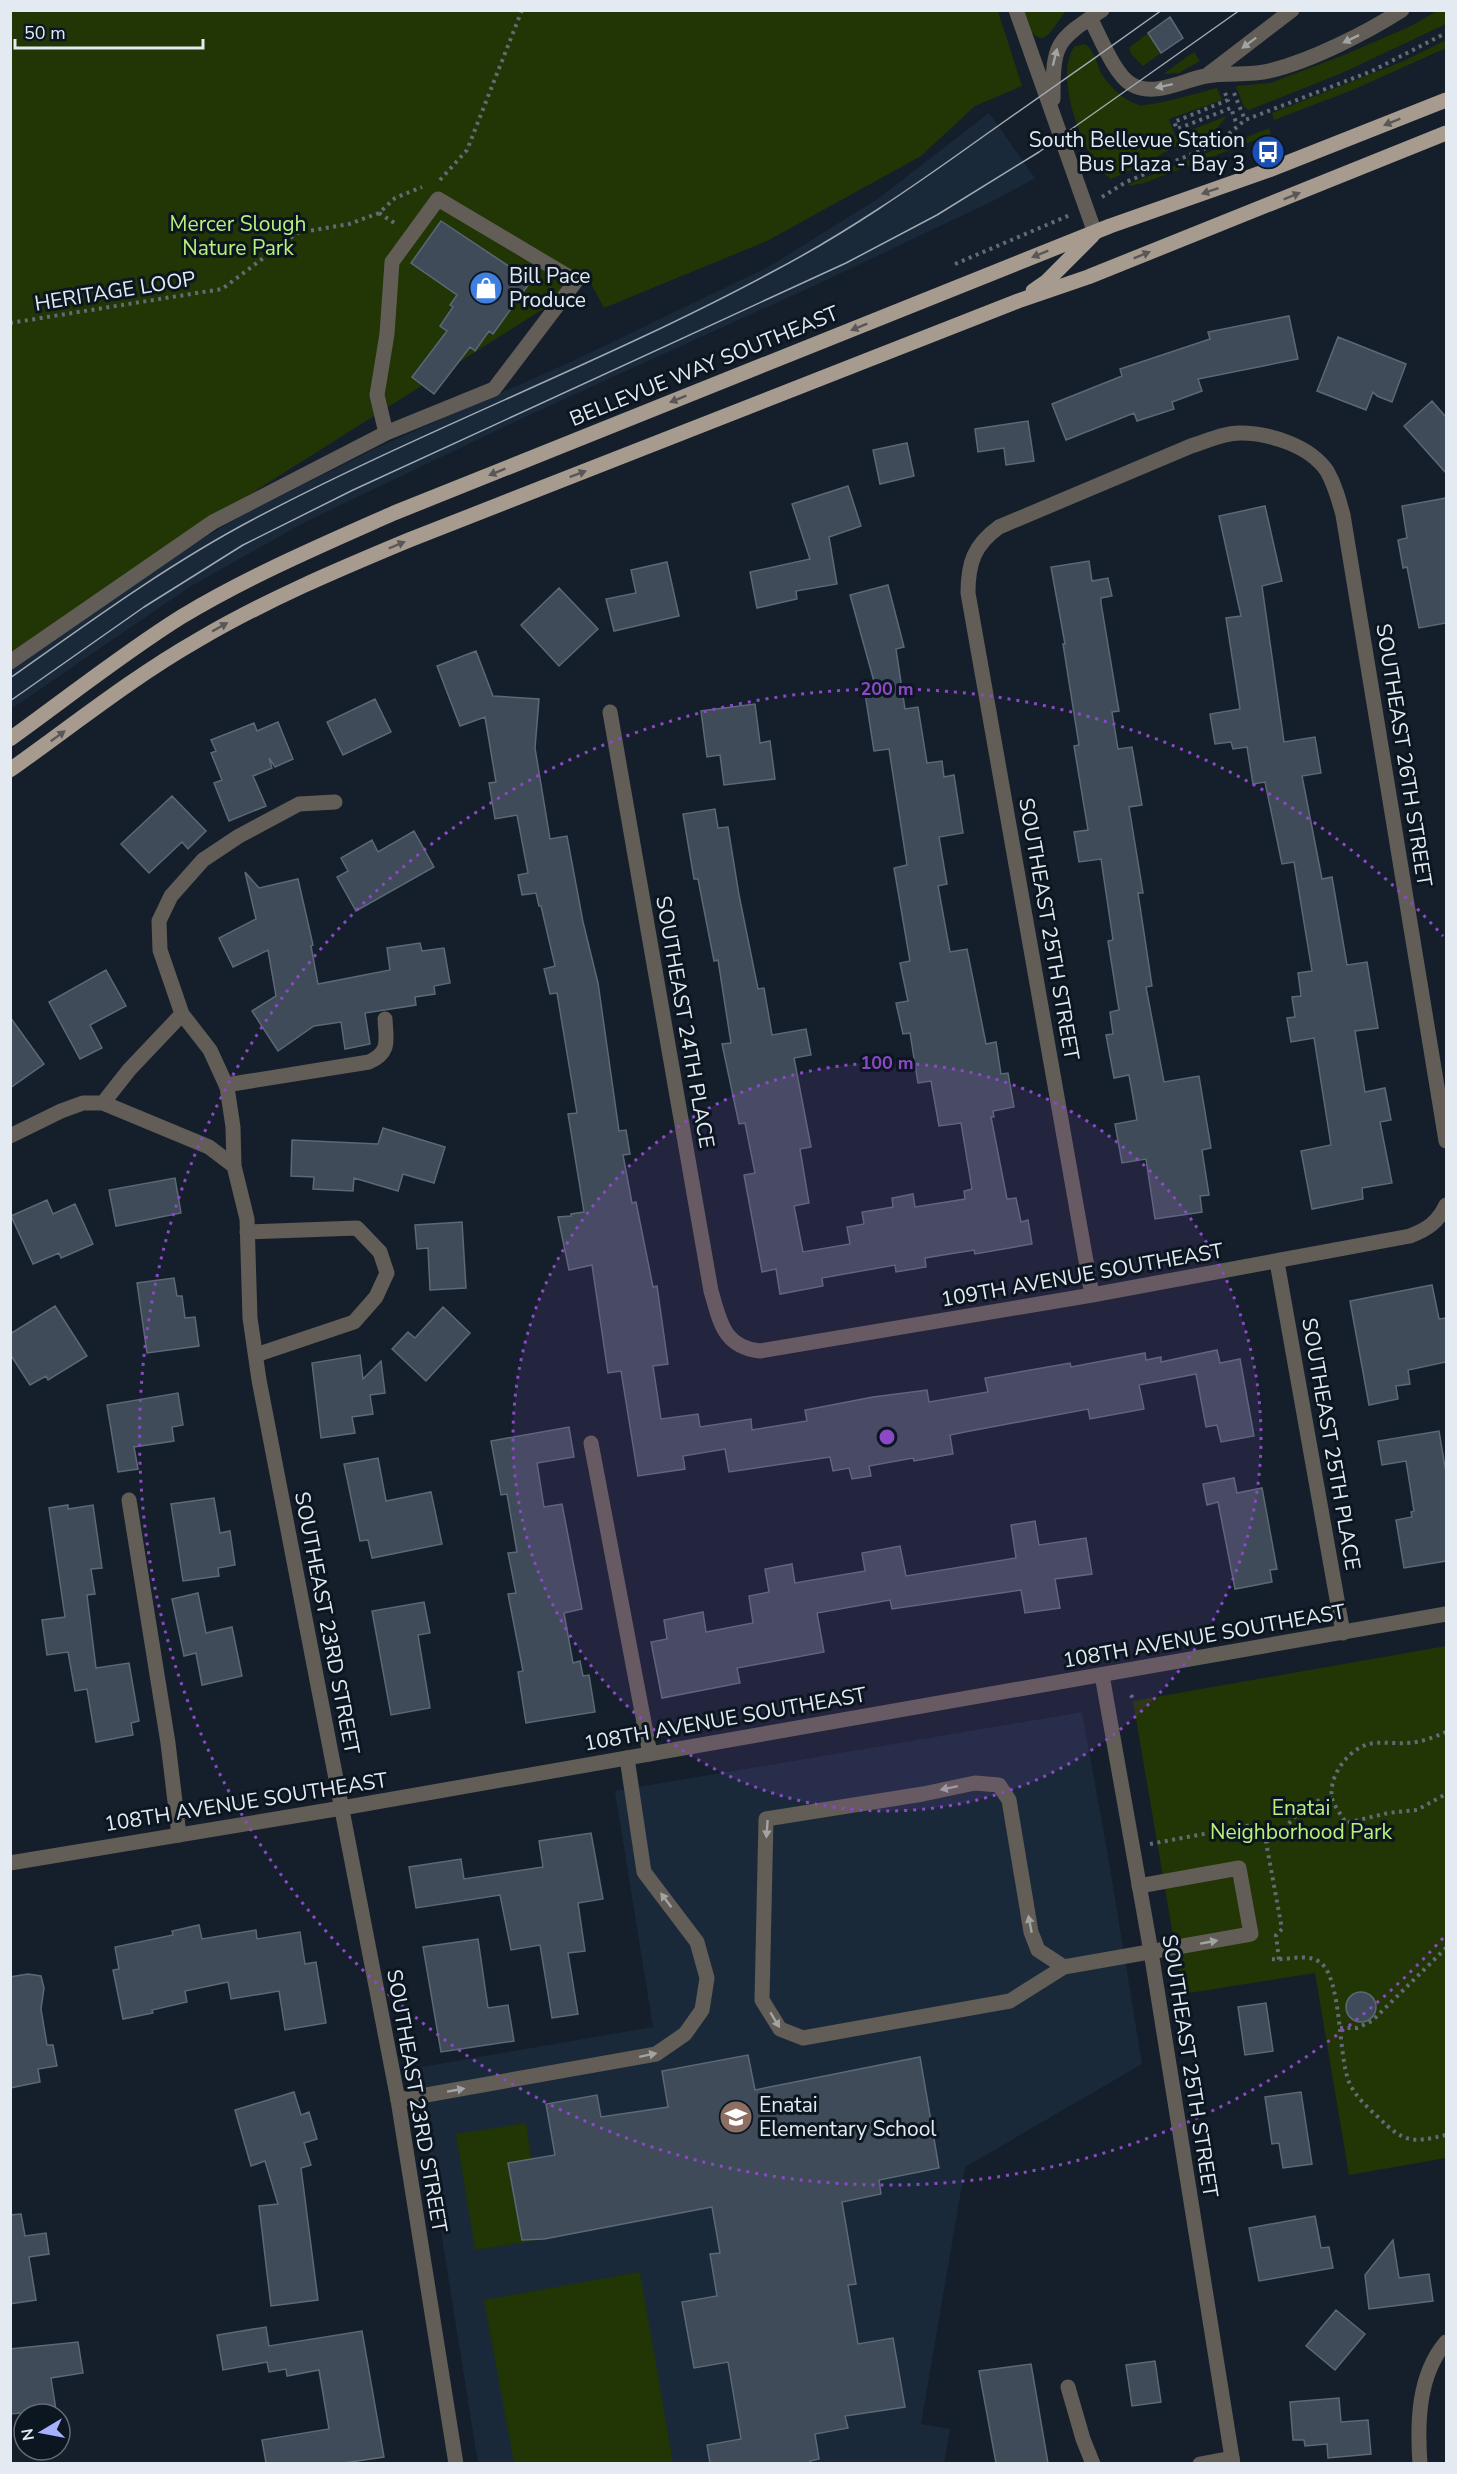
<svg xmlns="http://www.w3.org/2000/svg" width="1457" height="2474" viewBox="0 0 1457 2474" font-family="'Nunito Sans',sans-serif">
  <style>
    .built { fill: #1a2939 }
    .green { fill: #213505 }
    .building { fill: #404b59; stroke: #5c6876; stroke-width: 1.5 }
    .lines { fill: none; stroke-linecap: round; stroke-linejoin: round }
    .path { stroke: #626b75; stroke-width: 4; stroke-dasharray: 3 4.5; stroke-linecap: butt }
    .service { stroke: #625d56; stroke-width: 15 }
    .minor { stroke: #625d56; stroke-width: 15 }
    .tertiary { stroke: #625d56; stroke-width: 15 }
    .primary { stroke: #a69b8e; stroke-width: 15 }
    .tram { stroke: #a1a9b2; stroke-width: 1.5 }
    .oneway { fill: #a2a4a4 }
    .oneway2 { fill: #595858 }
    .ring { fill: none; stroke: #8b48c7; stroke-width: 3; stroke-dasharray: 3 6 }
    .labels { text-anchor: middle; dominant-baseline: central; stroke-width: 6; stroke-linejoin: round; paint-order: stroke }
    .poi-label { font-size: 21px; fill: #e3eaf2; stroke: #0c1621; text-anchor: start }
    .park-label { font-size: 21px; fill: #b9f17b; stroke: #0c1621 }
    .street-label { font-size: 21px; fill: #e3eaf2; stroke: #0c1621 }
    .centre { fill: #8b48c7; stroke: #0c1621; stroke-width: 3 }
    .ring-label { font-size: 18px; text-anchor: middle; font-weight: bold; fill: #8b48c7; stroke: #0c1621; stroke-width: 6; stroke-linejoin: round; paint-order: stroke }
  </style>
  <rect width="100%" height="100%" fill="#151f2b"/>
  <path class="built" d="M989 113 1035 178 997 199 822 282 527 416 305 522 191 586 11 709V669L174 556 244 514 381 446 575 360 770 266 879 198Z
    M1082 1712 1108 1856 1142 2064 965 2167 921 2424 950 2429 944 2463H478L415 2068 653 2027 615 1791Z"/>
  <path class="green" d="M1439 10 1446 11V24L1342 73 1249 110 1244 107 1236 86 1270 83 1344 55 1411 26Z
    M11 11H998L1022 86 975 106 921 156 767 241 604 308 589 280 192 531 11 655Z
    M1024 11H1066L1049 34 1043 38C1028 36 1028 24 1024 11Z
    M1148 33 1161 53 1143 66 1132 55 1129 48Z
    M1446 40V48L1355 89 1274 120 1272 113 1404 61Z
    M1085 44C1096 51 1096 65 1103 76 1111 88 1125 101 1139 105 1150 107 1202 92 1217 88L1222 100 1169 119 1175 136 1227 116 1213 133 1172 148 1147 163 1111 179C1084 160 1052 75 1075 46Z
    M1194 52 1200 61 1179 73 1163 74Z
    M1269 128 1271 134 1144 183 1130 186 1129 184Z
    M1446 1646V2158L1349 2175 1315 1973 1183 1994 1133 1701Z
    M526 2123 544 2239 475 2250 456 2134Z
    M640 2272 673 2463H514L484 2300Z"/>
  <path class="building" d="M1170 17 1183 38 1161 53 1148 33Z
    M441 221 531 281 493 334 489 331 475 351 470 347 434 394 412 377 447 331 440 326 453 307 450 305 457 295 411 263Z
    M1289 316 1298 359 1198 379 1202 391 1172 402 1174 409 1137 421 1134 413 1066 440 1052 404 1122 376 1120 369 1210 339 1208 332Z
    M1338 337 1406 364 1392 402 1377 396 1373 392 1366 410 1317 391Z
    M1432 401 1446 417V473L1404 426Z
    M1028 421 1034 461 1006 465 1004 448 978 452 975 429Z
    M907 443 914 476 880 484 873 450Z
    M848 486 861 526 829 537 837 584 796 591 797 599 757 608 750 572 810 559 792 504Z
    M1446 498V623L1419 628 1407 567 1403 568 1398 540 1407 538 1402 506Z
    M1265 506 1282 581 1262 586 1284 742 1315 737 1321 773 1302 776 1322 879 1332 877 1347 965 1367 962 1378 1028 1355 1031 1365 1092 1385 1088 1391 1120 1380 1122 1392 1183 1362 1188 1363 1199 1312 1209 1301 1151 1331 1145 1314 1038 1291 1042 1287 1018 1295 1017 1292 997 1301 996 1298 973 1312 971 1294 862 1282 864 1265 782 1253 784 1247 747 1233 749 1231 742 1215 744 1210 714 1240 709 1226 618 1241 616 1219 516Z
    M1089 561 1092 581 1108 578 1112 596 1101 598V603L1119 711 1112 712 1118 749 1132 747 1142 805 1129 807 1143 893H1138L1152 986 1146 987 1164 1082 1199 1076 1211 1148 1202 1150 1209 1195 1200 1196 1202 1212 1155 1219 1146 1159 1122 1163 1115 1124 1137 1120 1129 1075 1114 1078 1106 1035 1113 1034 1110 1012 1119 1010 1108 941 1113 940 1101 859 1079 862 1074 832 1088 830 1074 746 1079 745 1063 644H1065L1051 567Z
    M667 562 679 616 614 631 606 599 636 593 631 570Z
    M888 585 904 647 896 649 905 709 918 707 927 763 942 761 944 777 954 775 963 833 939 837 947 884 938 886 950 952 967 949 986 1044 996 1042 1001 1074 1008 1073 1014 1107 993 1111 994 1117H991L1007 1199 1016 1198 1021 1222 1028 1220 1032 1244 975 1254 974 1250 925 1258 926 1267 896 1272 895 1265 822 1278 823 1286 780 1294 776 1269 762 1272 744 1175 755 1173 745 1123 739 1124 722 1044 731 1043 718 960 714 961 698 879H694L683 814 715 809 718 828 728 827 739 895 758 989 764 988 772 1035 806 1029 811 1055 794 1058 811 1147 800 1149 809 1203 794 1206 803 1252 850 1244 847 1227 864 1224 862 1212 893 1207 892 1198 913 1194 915 1207 965 1199 964 1191 972 1189 961 1123 939 1126 931 1081 918 1083 910 1033 903 1034 896 1003 908 1001 900 963 910 961 894 868 907 865 889 749 874 751 864 687 875 685 850 595Z
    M559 588 598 629 559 666 521 625Z
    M476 651 493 696 539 699 535 748 550 839 567 836 583 922 598 983 619 1131 626 1130 630 1154 623 1155 632 1203 636 1202 653 1287 657 1286 668 1364 653 1366 661 1419 698 1414 700 1427 751 1419 752 1430 807 1421 805 1410 873 1397 927 1390 929 1402 988 1392 985 1378 1070 1363 1071 1367 1145 1353 1146 1360 1161 1357V1362L1217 1350 1220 1363 1240 1359 1254 1436 1221 1442 1217 1425 1206 1427 1196 1374 1139 1385 1144 1409 1090 1419 1088 1409 970 1431 950 1435 953 1454 914 1461 913 1458 869 1466 871 1476 852 1479 849 1468 833 1471 830 1457 729 1472 725 1449 683 1456 685 1469 638 1476 621 1371 608 1373 592 1265 569 1270 558 1217 571 1216V1214L584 1212 568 1114 577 1113 557 993 550 994 544 969 555 966 541 906H539L536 893 522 895 518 875 528 873 517 815 495 819 489 783 496 782 485 717 460 726 437 666Z
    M375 699 391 732 343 755 327 722Z
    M755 704 760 743 770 741 775 779 724 785 720 755 707 757 701 711Z
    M278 722 293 759 275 767 269 758 272 768 253 776 266 806 229 821 214 783 222 780 211 753 216 751 211 740 254 723 257 731Z
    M172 796 206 831 188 849 182 842 149 873 121 844Z
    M414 831 434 867 356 911 337 877 348 871 341 858 372 840 378 852Z
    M245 872 259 888 298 879 313 945 311 946 318 984 390 970 387 948 420 943 422 951 444 948 450 983 434 986 435 994 415 997 416 1005 365 1013 370 1044 345 1049 341 1022 314 1026 278 1051 252 1011 276 996 268 950 233 967 219 938 256 919Z
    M106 970 126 1006 90 1025 102 1048 80 1059 49 1002Z
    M10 1017 44 1064 10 1088Z
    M383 1128 445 1147 434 1183 403 1174 398 1191 354 1178 353 1191 313 1189 314 1177 291 1176 292 1140 378 1144Z
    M175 1178 181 1213 116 1226 109 1190Z
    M47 1200 53 1214 75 1204 93 1244 61 1258 59 1253 33 1264 11 1216Z
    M462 1222 466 1288 430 1290 428 1248 417 1249 415 1225Z
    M174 1278 177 1296H182L185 1318 195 1317 199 1346 147 1353 137 1283Z
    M1432 1285 1439 1319 1446 1318V1362L1408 1370 1410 1384 1396 1386 1398 1399 1369 1405 1350 1301Z
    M55 1306 87 1356 48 1380 46 1376 30 1385 10 1354V1334Z
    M443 1307 470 1333 426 1381 392 1349 408 1332 415 1338Z
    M360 1355 363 1379 381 1361 385 1393 370 1395 373 1414 352 1417 355 1433 321 1438 312 1363Z
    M178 1393 183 1425 172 1427 174 1441 134 1447 138 1469 118 1472 107 1405Z
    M569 1427 574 1457 537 1463 544 1507 562 1504 582 1609 564 1613 573 1663 580 1661 583 1676 589 1675 595 1712 526 1723 518 1672 523 1671 508 1594 516 1593 508 1553 517 1552 507 1494 501 1495 491 1441Z
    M1439 1431 1445 1467 1446 1466V1561L1404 1568 1396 1520 1412 1517 1411 1512 1414 1511 1406 1461 1382 1465 1378 1441Z
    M378 1458 386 1501 431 1492 442 1544 372 1558 368 1540 360 1541 344 1464Z
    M1234 1478 1237 1493 1262 1488 1277 1569 1270 1570 1272 1582 1235 1589 1218 1502 1207 1505 1203 1484Z
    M214 1498 220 1533 230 1531 235 1565 218 1568 219 1576 183 1581 171 1504Z
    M68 1505V1509L93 1505 102 1568 91 1569 95 1594 87 1595 96 1668 129 1663 139 1721 131 1723 133 1735 96 1742 87 1689 75 1691 68 1652 47 1655 42 1620 65 1617 49 1508Z
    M1035 1521 1039 1545 1086 1538 1092 1574 1055 1579 1060 1608 1025 1613 1021 1590 892 1609 890 1600 817 1613 824 1652 737 1668 740 1683 662 1698 651 1642 667 1639 664 1620 703 1612 706 1632 753 1623 749 1596 769 1592 765 1569 792 1564 795 1583 865 1571 862 1553 900 1546 906 1576 1016 1558 1011 1525Z
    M198 1593 206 1633 232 1627 242 1676 202 1685 196 1653 184 1656 172 1599Z
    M424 1602 430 1633 418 1635 430 1708 391 1715 372 1611Z
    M591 1833 603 1899 578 1903 585 1951 568 1953 578 2014 552 2018 540 1945 511 1950 500 1895 416 1908 409 1867 461 1859 464 1879 543 1867 539 1841Z
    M199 1925 202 1939 256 1930 257 1939 300 1932 305 1964 316 1962 326 2023 285 2030 279 1991 231 1999 228 1982 185 1991 187 2002 152 2010 153 2013 123 2019 113 1970 119 1969 115 1947 173 1935 172 1931Z
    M478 1939 488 2008 508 2005 514 2041 441 2052 423 1947Z
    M28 1974 41 1976 44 1988 41 2009 47 2045H53L57 2066 38 2069 40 2082 10 2088V1977Z
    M1346 2007a15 15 0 1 1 30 0a15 15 0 1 1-30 0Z
    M1266 2003 1273 2051 1245 2055 1238 2007Z
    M748 2055 755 2090 920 2057 939 2168 879 2180 881 2194 842 2202 856 2284 848 2285 858 2344 893 2338 905 2407 845 2416 848 2428 815 2434 819 2459 810 2461V2463H710L707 2445 741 2439 728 2362 694 2368 682 2302 717 2296 710 2254 720 2253 712 2207 544 2239 522 2240 508 2163 555 2155 546 2104 597 2095 601 2117 668 2107 662 2071Z
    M294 2092 301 2115 309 2112 317 2139 304 2143 311 2165 301 2168 318 2300 271 2306 259 2206 278 2204 265 2161 251 2166 235 2110Z
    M1301 2092 1312 2164 1283 2168 1279 2143 1272 2144 1265 2097Z
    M21 2214 25 2236 46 2233 49 2254 29 2257 36 2300 10 2304V2215Z
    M1315 2216 1321 2248 1329 2247 1333 2268 1259 2281 1249 2228Z
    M1393 2240 1399 2278 1429 2274 1433 2301 1369 2309 1365 2275Z
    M1336 2310 1365 2334 1335 2370 1306 2346Z
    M266 2327 269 2346 362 2331 384 2457 344 2463H266L262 2440 329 2429 319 2370 287 2376 286 2369 269 2372 267 2362 223 2370 217 2335Z
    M78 2342 83 2373 51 2378 56 2410 10 2414V2349Z
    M1155 2361 1161 2402 1132 2406 1126 2365Z
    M1031 2364 1048 2463H996L979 2371Z
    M1339 2398 1341 2422 1368 2420 1371 2454 1328 2458 1327 2444 1305 2446 1304 2440H1293L1290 2402Z"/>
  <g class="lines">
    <path class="path" d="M1225 93 1228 100 1174 122 1177 129 1231 108 1237 125
      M1234 93 1245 120
      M440 180 467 150 522 10
      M1102 197 1126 182 1218 143 1245 120 1372 71 1446 33
      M379 213 396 224
      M955 264 1070 215
      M10 323 222 289 297 233 349 224 379 213 395 198 422 187
      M1131 1695 1133 1699
      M1446 1732C1434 1737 1420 1743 1406 1743 1394 1744 1380 1741 1369 1744 1348 1749 1328 1777 1332 1798 1334 1806 1342 1816 1346 1823L1388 1813 1417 1810 1446 1794
      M1266 1842 1276 1838 1307 1803 1332 1798
      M1150 1844 1257 1824 1266 1842 1282 1929 1276 1935 1279 1960
      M1272 1959C1287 1961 1308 1952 1321 1963 1342 1981 1338 2055 1349 2082 1355 2096 1367 2107 1378 2117 1404 2143 1412 2143 1446 2135
      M1340 2028H1357L1372 2021 1446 1948"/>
    <path class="service" d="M1016 10 1095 233
      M1090 18C1100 36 1114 74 1131 84 1153 98 1183 80 1206 76 1227 72 1248 76 1269 71 1311 61 1366 33 1402 10
      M1206 76 1292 10
      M1053 99C1053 42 1056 41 1102 10
      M10 662 213 522 386 433 494 389 576 281 438 199 392 262 387 334 377 395 386 433
      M226 1085 369 1062C391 1052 386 1040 385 1019
      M247 1232 357 1228 380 1252 387 1273 376 1297 354 1322 256 1355
      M591 1443 650 1754
      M129 1500 168 1743 179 1835
      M1064 1967 1038 1950 1031 1932 1009 1800 999 1785 975 1783 923 1794 766 1819 762 2000 780 2029 803 2038 1010 2001 1064 1967 1251 1934 1239 1868 1139 1886
      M398 2100 656 2054 685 2034 702 2010 707 1978 697 1942 644 1872 627 1758
      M1068 2387 1083 2439 1093 2464
      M1200 2464 1232 2458"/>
    <path class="minor" d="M610 712 711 1291C720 1321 723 1347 760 1351L1092 1295 1410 1236C1428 1229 1438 1222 1446 1205
      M182 1014 210 1050 227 1087 233 1127 234 1166 247 1219 250 1318 259 1380 398 2100 456 2464
      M103 1103 129 1070 182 1014 160 950 159 921 171 896 203 860 239 836 299 804 335 802
      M10 1136 61 1111 83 1103H103L209 1147 234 1166
      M1277 1262 1343 1633
      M1092 1295 968 593C968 563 974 545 999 527L1191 446C1207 441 1223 433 1240 433 1270 433 1310 446 1327 471 1335 485 1339 500 1343 515L1446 1141
      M1420 2464C1417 2422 1418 2375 1446 2342"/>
    <path class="tertiary" d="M1102 1675 1151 1952 1233 2464
      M10 1863 342 1808 1446 1614"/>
    <path class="primary" d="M1033 291 1046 282 1092 236
      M10 739C67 698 122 654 181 617 249 576 322 545 394 513L1110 226 1269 170 1446 100
      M10 770C72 726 133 677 198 640 266 600 337 570 409 540L1018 301 1088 277 1446 133"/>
    <path class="tram" d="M10 678C88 623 167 565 252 520 422 430 603 363 772 272 845 234 914 186 981 138 1041 96 1102 53 1162 10
      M10 701 144 607 243 545 353 490 846 263 937 215 1039 152 1240 10"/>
  </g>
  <defs><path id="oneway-solid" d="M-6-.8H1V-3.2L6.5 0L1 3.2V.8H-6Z" transform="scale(1.5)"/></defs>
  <g class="oneway">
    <use href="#oneway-solid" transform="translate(1351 39) rotate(154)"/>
    <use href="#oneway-solid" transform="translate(1249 43) rotate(143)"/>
    <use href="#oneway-solid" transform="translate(1055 57) rotate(-76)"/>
    <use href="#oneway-solid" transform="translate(1164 86) rotate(168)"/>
    <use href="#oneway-solid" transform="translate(949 1788) rotate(168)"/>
    <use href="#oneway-solid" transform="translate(767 1829) rotate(94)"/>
    <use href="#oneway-solid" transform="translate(666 1900) rotate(-127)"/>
    <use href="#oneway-solid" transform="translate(1030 1924) rotate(-101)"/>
    <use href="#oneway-solid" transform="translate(1209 1942) rotate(-10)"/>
    <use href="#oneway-solid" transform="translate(775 2020) rotate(59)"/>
    <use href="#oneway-solid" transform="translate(648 2055) rotate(-12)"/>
    <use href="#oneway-solid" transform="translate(456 2090) rotate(-10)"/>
  </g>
  <g class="oneway2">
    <use href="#oneway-solid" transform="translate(1392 122) rotate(158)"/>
    <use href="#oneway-solid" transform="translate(1210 191) rotate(161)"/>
    <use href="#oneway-solid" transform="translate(1292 196) rotate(-22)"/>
    <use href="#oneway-solid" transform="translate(1040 254) rotate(158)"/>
    <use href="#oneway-solid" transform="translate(1142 255) rotate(-22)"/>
    <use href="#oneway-solid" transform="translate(859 327) rotate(158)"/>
    <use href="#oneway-solid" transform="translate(678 399) rotate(158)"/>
    <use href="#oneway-solid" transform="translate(497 472) rotate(158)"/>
    <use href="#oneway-solid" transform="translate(578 474) rotate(-21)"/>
    <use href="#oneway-solid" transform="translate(397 545) rotate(-23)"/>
    <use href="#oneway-solid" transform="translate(220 627) rotate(-29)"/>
    <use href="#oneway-solid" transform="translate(58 736) rotate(-36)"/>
  </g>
  <circle cx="887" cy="1437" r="374" fill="#8b48c7" fill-opacity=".12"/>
  <g class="ring">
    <circle cx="887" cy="1437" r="374"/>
    <path d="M1443 1938A748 748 0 1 1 1443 936"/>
  </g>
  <defs>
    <g id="bus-disc" transform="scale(1.725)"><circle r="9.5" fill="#1a4fb4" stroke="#0c1621"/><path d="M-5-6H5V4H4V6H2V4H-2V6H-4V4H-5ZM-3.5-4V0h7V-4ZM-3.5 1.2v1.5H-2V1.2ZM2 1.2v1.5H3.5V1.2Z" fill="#fff"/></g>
    <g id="shop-disc" transform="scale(1.725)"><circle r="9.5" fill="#3f7fe0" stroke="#0c1621"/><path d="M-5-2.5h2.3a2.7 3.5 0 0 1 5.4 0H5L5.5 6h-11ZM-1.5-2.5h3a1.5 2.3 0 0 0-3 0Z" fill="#fff"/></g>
    <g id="school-disc" transform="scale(1.725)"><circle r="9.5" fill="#8d6e63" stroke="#0c1621"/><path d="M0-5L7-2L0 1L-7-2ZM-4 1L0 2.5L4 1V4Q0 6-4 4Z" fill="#fff"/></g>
  </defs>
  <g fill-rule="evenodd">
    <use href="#bus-disc" x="1268" y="152"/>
    <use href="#shop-disc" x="486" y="288"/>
    <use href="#school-disc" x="736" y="2117"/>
  </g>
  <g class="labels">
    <g class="poi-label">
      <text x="1245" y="140" text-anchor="end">South Bellevue Station<tspan x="1245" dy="24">Bus Plaza - Bay 3</tspan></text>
      <text x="509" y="276">Bill Pace<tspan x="509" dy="24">Produce</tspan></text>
      <text x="759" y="2105">Enatai<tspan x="759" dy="24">Elementary School</tspan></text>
    </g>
    <g class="park-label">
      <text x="238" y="224">Mercer Slough<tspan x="238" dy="24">Nature Park</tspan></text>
      <text x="1301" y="1808">Enatai<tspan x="1301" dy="24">Neighborhood Park</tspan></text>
    </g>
    <g class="street-label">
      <text transform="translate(115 291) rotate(-9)">HERITAGE LOOP</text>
      <text transform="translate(704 366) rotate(-22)">BELLEVUE WAY SOUTHEAST</text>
      <text transform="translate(1404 755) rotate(81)">SOUTHEAST 26TH STREET</text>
      <text transform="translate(1049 929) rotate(80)">SOUTHEAST 25TH STREET</text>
      <text transform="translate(685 1022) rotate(80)">SOUTHEAST 24TH PLACE</text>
      <text transform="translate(1082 1275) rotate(-10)">109TH AVENUE SOUTHEAST</text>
      <text transform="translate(1331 1444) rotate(80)">SOUTHEAST 25TH PLACE</text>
      <text transform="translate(327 1623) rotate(79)">SOUTHEAST 23RD STREET</text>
      <text transform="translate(1204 1636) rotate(-10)">108TH AVENUE SOUTHEAST</text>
      <text transform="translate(725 1719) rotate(-10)">108TH AVENUE SOUTHEAST</text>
      <text transform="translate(246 1802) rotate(-9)">108TH AVENUE SOUTHEAST</text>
      <text transform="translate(1190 2066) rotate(81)">SOUTHEAST 25TH STREET</text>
      <text transform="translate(417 2101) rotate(80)">SOUTHEAST 23RD STREET</text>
    </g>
  </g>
  <circle cx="887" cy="1437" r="9" class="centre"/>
  <g class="ring-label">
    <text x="887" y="695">200 m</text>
    <text x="887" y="1069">100 m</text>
  </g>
  <rect width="1457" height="2474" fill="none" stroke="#e3eaf2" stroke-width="24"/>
  <g transform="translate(42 2432) rotate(260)"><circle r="28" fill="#0c1621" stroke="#626b75" stroke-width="1.5"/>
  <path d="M0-4.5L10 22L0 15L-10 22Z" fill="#a5b1fc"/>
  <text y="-9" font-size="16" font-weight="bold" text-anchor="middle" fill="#e3eaf2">N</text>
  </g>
  <path d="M15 39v9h188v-9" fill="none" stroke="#e3eaf2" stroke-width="3"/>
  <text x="24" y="39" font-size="18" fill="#e3eaf2" stroke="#0c1621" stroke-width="4.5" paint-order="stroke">50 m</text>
</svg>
